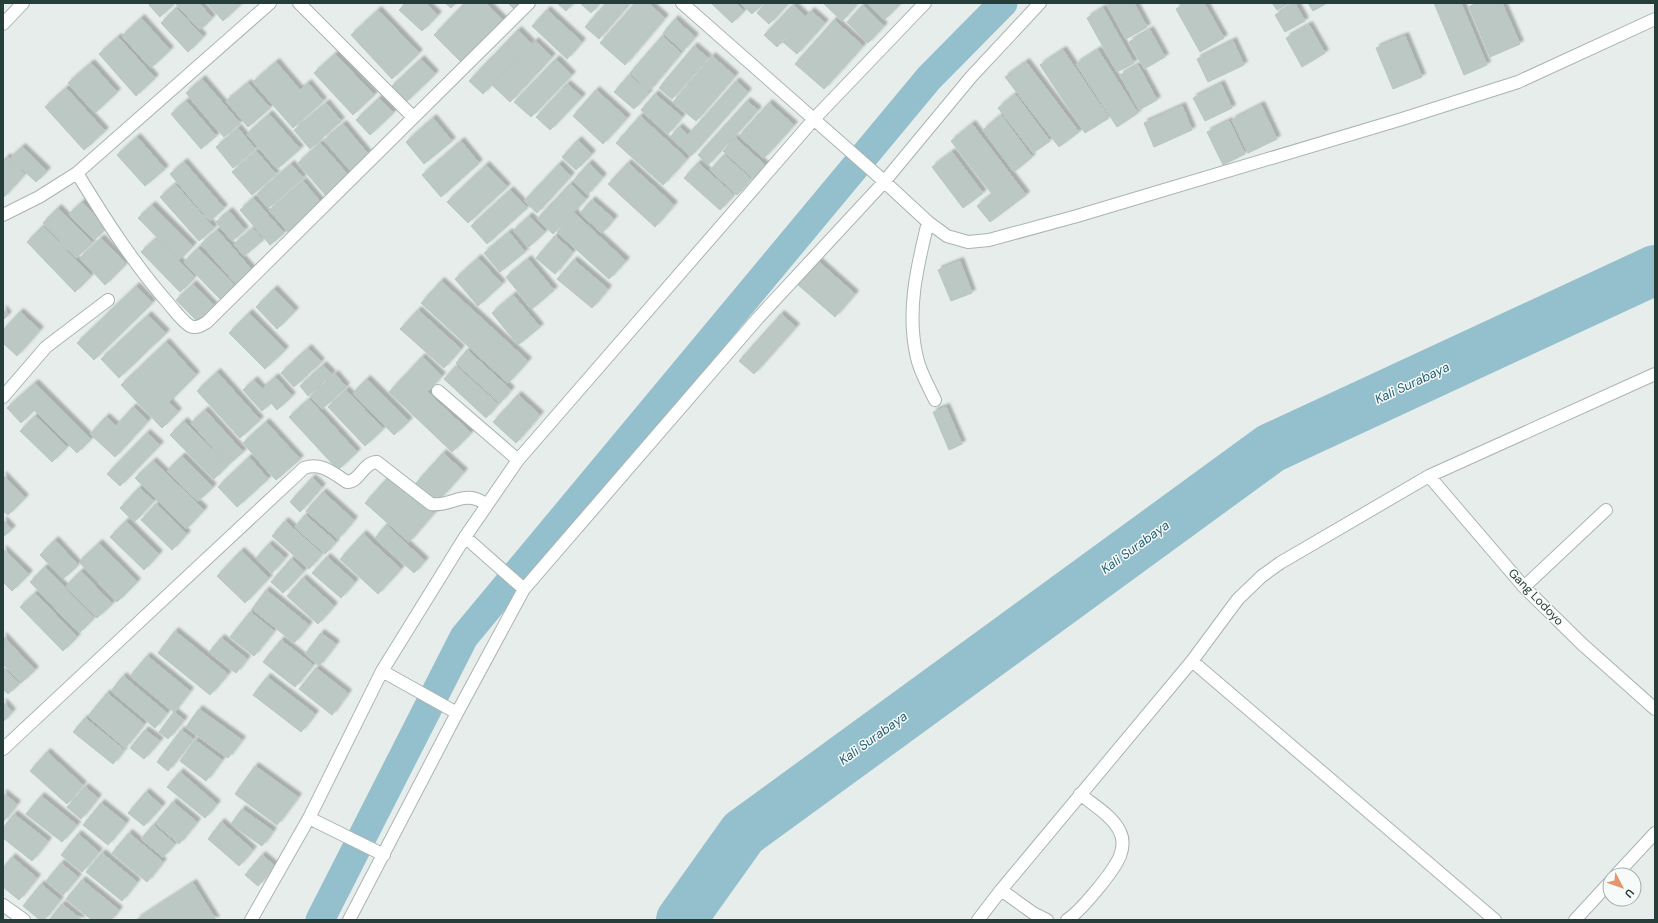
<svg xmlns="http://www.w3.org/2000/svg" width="1658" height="923" viewBox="0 0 1658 923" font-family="'DM Sans',sans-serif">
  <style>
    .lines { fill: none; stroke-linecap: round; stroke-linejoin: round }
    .canal { stroke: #94bfcc; stroke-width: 29 }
    .river { stroke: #94bfcc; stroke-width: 50 }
    .building { fill: #bbc8c4; stroke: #b9c6c2; filter: url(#shadow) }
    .minor-casing { stroke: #a9b5b2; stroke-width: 14 }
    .minor { stroke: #fff; stroke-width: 12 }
    .labels { text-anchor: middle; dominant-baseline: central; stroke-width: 3; stroke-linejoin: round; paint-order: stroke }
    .street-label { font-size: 12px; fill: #263e3a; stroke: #f6faf8 }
    .water-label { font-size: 13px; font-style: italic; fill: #266075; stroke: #f6faf8 }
  </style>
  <defs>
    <filter id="shadow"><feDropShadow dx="3.5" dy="-3.5" stdDeviation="1" flood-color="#0004"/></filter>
  </defs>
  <rect width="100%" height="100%" fill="#e6edeb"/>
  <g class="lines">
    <path class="canal" d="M320 920 464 637 929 78 1003 3"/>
    <path class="river" d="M681 920 743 833 1271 448 1655 270"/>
  </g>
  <path class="building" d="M150 3H175L160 17 149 5Z
    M175 3H199L212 18 200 30Z
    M207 3H242L223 21Z
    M406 3H425L438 15 422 31 399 10Z
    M445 3H456L451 8Z
    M465 3H486L505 22 463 64 434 35Z
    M508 3H528L518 13Z
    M557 3H573L566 11Z
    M580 3H600L591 13Z
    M606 3H630L599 39 585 27Z
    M635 3H648L665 18 625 65 600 43Z
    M711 3H735L744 11 732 23Z
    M740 3H763L752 14Z
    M766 3H789L769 24 757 13Z
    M823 3H858L842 21Z
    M867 3H901L884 20Z
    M1109 3H1134L1147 27 1126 39 1107 4Z
    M1186 3H1204L1224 38 1200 52 1176 9Z
    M1272 3H1289L1277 10Z
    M1295 3 1305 21 1285 32 1275 15Z
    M1308 3H1327L1313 11Z
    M1434 3H1461L1487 65 1464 75Z
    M1477 3H1502L1520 44 1490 57 1469 7Z
    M793 5 805 16 777 47 764 35Z
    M863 5 884 26 868 43 847 22Z
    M176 8 203 37 188 52 161 23Z
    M1103 8 1134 63 1117 72 1087 18Z
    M378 10 419 53 392 79 351 35Z
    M547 10 582 42 567 59 532 26Z
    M811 11 825 23 797 54 783 42Z
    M141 18 170 50 151 68 122 36Z
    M675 19 695 37 683 51 663 33Z
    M834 20 863 46 824 89 795 64Z
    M1309 25 1325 53 1302 67 1286 38Z
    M518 30 531 43 483 94 469 81Z
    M1150 30 1165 57 1144 69 1129 42Z
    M662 36 681 53 649 91 630 73Z
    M1405 36 1422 77 1393 89 1376 48Z
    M118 37 155 78 136 96 99 54Z
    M535 41 552 57 510 102 492 85Z
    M1233 41 1244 65 1208 82 1197 59Z
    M694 46 708 58 672 99 659 88Z
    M1063 50 1109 118 1085 133 1040 65Z
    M1098 50 1138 113 1117 127 1076 64Z
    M335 54 374 95 353 115 314 73Z
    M712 56 735 76 696 121 673 102Z
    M421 59 435 74 405 103 391 87Z
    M556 59 572 75 531 117 514 102Z
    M276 62 300 90 308 83 323 101 293 128 253 82Z
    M1026 62 1079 132 1059 147 1005 77Z
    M91 63 117 92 95 113 68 83Z
    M1138 65 1157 100 1139 110 1120 75Z
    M629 75 649 93 634 109 614 92Z
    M202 79 240 123 224 137 186 93Z
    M736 81 748 92 691 156 670 137 679 127 688 135Z
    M248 83 270 108 248 127 226 101Z
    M567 84 582 97 550 130 536 117Z
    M1221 84 1232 108 1205 121 1193 98Z
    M66 88 105 131 84 150 45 107Z
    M596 90 627 118 603 144 573 116Z
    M655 94 682 117 668 134 641 110Z
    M1015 94 1050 141 1033 153 998 108Z
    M379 98 393 113 370 135 356 120Z
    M186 101 216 136 201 149 171 114Z
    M747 101 758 110 708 165 698 155Z
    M326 103 341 121 310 149 294 130Z
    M769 103 794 125 764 158 739 136Z
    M1261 105 1277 139 1248 153 1232 120Z
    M1182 106 1192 130 1154 147 1144 123Z
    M269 114 300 149 277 169 247 134Z
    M1001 115 1032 157 1014 172 983 130Z
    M640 116 687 159 663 185 616 143Z
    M433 118 452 141 424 164 406 142Z
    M1229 121 1245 154 1223 165 1207 132Z
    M343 124 368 154 350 170 324 140Z
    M972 124 1026 195 990 222 977 206 992 194 951 141Z
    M238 128 255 149 233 168 216 147Z
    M137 137 165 169 145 186 117 155Z
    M735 138 766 166 754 179 723 151Z
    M578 140 592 154 576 170 562 157Z
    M461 141 479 163 441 197 422 175Z
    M320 143 350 177 327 197 298 163Z
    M22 147 47 171 36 182 10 158Z
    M256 151 276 174 252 195 232 172Z
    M952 152 983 193 963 208 932 167Z
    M724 155 751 179 737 195 710 170Z
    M7 157 25 174 3 198V161Z
    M184 162 224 208 210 221 170 174Z
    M589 163 603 177 587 195 573 181Z
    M628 163 674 205 655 227 608 184Z
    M698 163 734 195 720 210 684 178Z
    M291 164 303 178 268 208 257 194Z
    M559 164 571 176 537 213 524 201Z
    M486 165 507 187 468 223 447 202Z
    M303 181 323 205 290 234 269 210Z
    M175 184 214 228 199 241 160 197Z
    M570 184 586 199 553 234 537 219Z
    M510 190 527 208 487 244 471 226Z
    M253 198 284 233 270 245 240 210Z
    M592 200 614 219 602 233 580 213Z
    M82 202 106 228 94 240 69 214Z
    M152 205 193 246 179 260 138 218Z
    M58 208 92 243 76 258 43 223Z
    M229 211 245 230 232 241 216 222Z
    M574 213 626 261 609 279 557 232Z
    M529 216 545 232 529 247 513 231Z
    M43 226 91 276 75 292 27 242Z
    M253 228 263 240 244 256 234 244Z
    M217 230 252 270 236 284 201 244Z
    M509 232 525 252 500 272 484 253Z
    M555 236 573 252 555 274 536 258Z
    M101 238 126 264 105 285 80 258Z
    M156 238 195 277 180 292 141 252Z
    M198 248 235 286 221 300 184 262Z
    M478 258 502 284 478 306 455 279Z
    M528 259 554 290 532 309 506 277Z
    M574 260 608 289 592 308 557 279Z
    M818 261 855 294 835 317 797 284Z
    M960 261 972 293 951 301 938 270Z
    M441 281 528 361 508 383 421 303Z
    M193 284 214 306 198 322 176 300Z
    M136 286 152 303 94 360 77 343Z
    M274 289 295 311 277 329 256 307Z
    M513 295 540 327 518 345 492 313Z
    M3 309 8 315 3 320Z
    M418 310 461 349 444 368 400 329Z
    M20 312 40 330 17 356 3 343V330Z
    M249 313 285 350 265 369 229 333Z
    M781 314 796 327 754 374 739 361Z
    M148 315 166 333 119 378 101 359Z
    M166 342 196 375 169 402 178 412 162 428 121 385Z
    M308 348 321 362 294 387 281 373Z
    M467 350 511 390 500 403 456 363Z
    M422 357 442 376 427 392 471 433 452 452 389 392Z
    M323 365 332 374 308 396 300 386Z
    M456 366 498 404 486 418 444 379Z
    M217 372 260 420 240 438 197 391Z
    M335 374 346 387 322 409 310 396Z
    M275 377 292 396 277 410 271 403 262 411 243 390 254 380 262 389Z
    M367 379 409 421 394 435 353 393Z
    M35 383 91 439 77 453 34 410 21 423 7 408Z
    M346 390 383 429 365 446 328 407Z
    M518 395 540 415 516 443 493 422Z
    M309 399 357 452 338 470 289 417Z
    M133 407 148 421 115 457 90 434 106 417 116 426Z
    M946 407 962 444 949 450 933 412Z
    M205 410 243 452 228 465 191 423Z
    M35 416 67 447 52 462 20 431Z
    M184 421 228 465 214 479 170 435Z
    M266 422 300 459 276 480 243 443Z
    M147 433 160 445 120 486 107 474Z
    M443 453 464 472 437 502 416 483Z
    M182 456 213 487 198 501 167 471Z
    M249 457 268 479 237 507 218 487Z
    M153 461 204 510 186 529 135 478Z
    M3 475 25 498 8 515 3 511Z
    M390 475 434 513 409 542 365 503Z
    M312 478 322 487 300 512 290 502Z
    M139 488 154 501 134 522 120 508Z
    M323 492 354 520 338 539 306 511Z
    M156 504 187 534 172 550 141 520Z
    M305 515 336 542 325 554 295 527Z
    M3 520 12 529 3 537Z
    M126 521 159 554 144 570 110 537Z
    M285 521 322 554 309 569 272 536Z
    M386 525 425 561 414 573 375 538Z
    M363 534 401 569 378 594 340 559Z
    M55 540 78 565 63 579 40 555Z
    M99 543 137 582 117 602 79 562Z
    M269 544 285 558 272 573 256 558Z
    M3 549 29 574 12 591 3 582Z
    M241 551 269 578 245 603 217 576Z
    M327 557 355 582 341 598 312 573Z
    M291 559 304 571 283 593 271 582Z
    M45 567 94 618 79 633 30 582Z
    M81 571 112 604 97 618 66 586Z
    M303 578 334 606 318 624 287 596Z
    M266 590 309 625 294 643 252 609Z
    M35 593 77 637 63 651 20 607Z
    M250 612 274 631 254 656 230 637Z
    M175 631 228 674 210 695 158 653Z
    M321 633 336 644 319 666 305 654Z
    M3 636 35 670 21 683 3 664Z
    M221 638 247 659 236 673 209 652Z
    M281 640 313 665 295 687 263 662Z
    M147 656 190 691 174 712 130 676Z
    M3 667 19 684 8 694 3 689Z
    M316 668 348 693 332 715 299 689Z
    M123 676 167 713 155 728 111 691Z
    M267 677 315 714 301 732 253 695Z
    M107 693 144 724 125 748 88 716Z
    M3 702 12 712 3 722Z
    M199 709 242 740 228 758 186 727Z
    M174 712 184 720 168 739 159 732Z
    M85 718 124 750 113 764 73 732Z
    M145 730 160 741 144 759 130 748Z
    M181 730 193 739 168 771 157 762Z
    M195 740 222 760 206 781 180 761Z
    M47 752 83 785 67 804 30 771Z
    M255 766 298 797 277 825 235 794Z
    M180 772 217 804 205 818 167 787Z
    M85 787 98 798 81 819 67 807Z
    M146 792 162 806 144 826 128 813Z
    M3 793 17 804 3 822Z
    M41 796 77 825 62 842 26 814Z
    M173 802 197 822 179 844 155 823Z
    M101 803 126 823 108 845 83 825Z
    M242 809 273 831 262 846 231 824Z
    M14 814 48 841 32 861 3 838V828Z
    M221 822 253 850 239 866 208 839Z
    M153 825 175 844 163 857 141 839Z
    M129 833 163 862 147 882 112 853Z
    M78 834 99 852 82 872 61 855Z
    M102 853 137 882 122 901 86 872Z
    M262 855 275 866 258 886 245 875Z
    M12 857 37 878 19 900 3 887V868Z
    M61 863 78 877 63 895 46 881Z
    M82 880 119 910 111 920H92L66 899Z
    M193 883 216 920H136Z
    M41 884 60 900 44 920H40L23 906Z
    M62 904 82 920H49Z"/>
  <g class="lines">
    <g class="minor-casing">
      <path id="minor" d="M299 3 413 117
        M682 3 876 174 928 222 947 236 968 242 989 240 1077 216 1402 119 1518 82 1655 19
        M3 24 23 3
        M77 173C105 219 133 263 169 304 175 311 182 321 190 326 197 329 202 325 207 322L529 3
        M3 215 39 197 77 173 270 3
        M928 222C917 267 906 312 917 358 920 372 929 387 935 400
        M438 391 518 460
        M3 397 46 347 108 300
        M1429 476 1524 587 1582 644 1655 709
        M465 537 524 589
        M1524 587 1606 510
        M1192 661 1495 920
        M382 671 457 713
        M3 749 304 468C321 462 333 473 347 482 360 482 363 462 377 462L431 504C447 507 460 494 476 499 480 500 484 503 487 505
        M309 818 384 855
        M1616 875 1655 833
        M1001 890 1033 913 1047 920
        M3 905 24 920
        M251 920 309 818 382 671 465 537 518 460 814 119 925 3
        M349 920 457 713 524 589 758 318 884 182 971 77 1040 3
        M978 920 1001 890 1192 661 1238 599 1262 576 1280 563 1429 476 1655 374
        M1067 920C1081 911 1114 871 1120 856 1123 848 1124 840 1120 832 1113 816 1093 805 1080 794
        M1575 920 1610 882"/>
    </g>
    <use href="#minor" class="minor"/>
  </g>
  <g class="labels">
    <g class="street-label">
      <text transform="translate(1536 597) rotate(46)">Gang Lodoyo</text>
    </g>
    <g class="water-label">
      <text transform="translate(1412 383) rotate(-25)">Kali Surabaya</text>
      <text transform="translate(1135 547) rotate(-36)">Kali Surabaya</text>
      <text transform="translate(873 738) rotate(-36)">Kali Surabaya</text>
    </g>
  </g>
  <rect width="1658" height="923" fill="none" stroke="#263e3a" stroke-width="8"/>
  <g transform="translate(1622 887) rotate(131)"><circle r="19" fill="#f6faf8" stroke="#a3afac"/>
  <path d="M0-3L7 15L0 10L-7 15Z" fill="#e5956c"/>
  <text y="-6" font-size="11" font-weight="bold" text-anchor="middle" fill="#263e3a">U</text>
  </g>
</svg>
